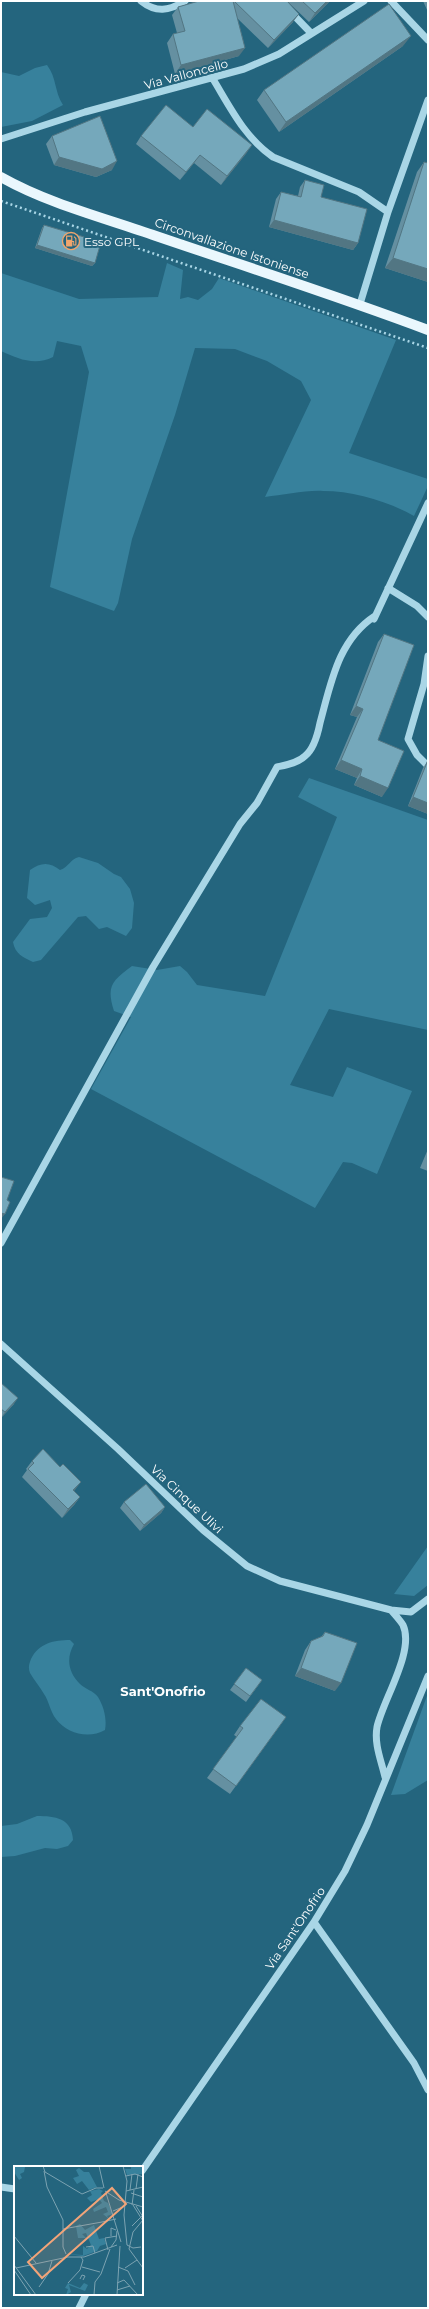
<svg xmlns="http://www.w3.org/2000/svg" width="429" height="2309" viewBox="0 0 429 2309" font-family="Montserrat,sans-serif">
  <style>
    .green { fill: #37819c }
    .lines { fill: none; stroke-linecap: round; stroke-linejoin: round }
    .path { stroke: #a9d6e6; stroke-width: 2.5; stroke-dasharray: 2 3; stroke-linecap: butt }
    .minor { stroke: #a9d6e6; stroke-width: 7 }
    .major { stroke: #eaf7fd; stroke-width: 10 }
    .wall { fill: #6590a1 }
    .shaded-wall { fill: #527683 }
    .building { fill: #75a8bb; stroke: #527683 }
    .labels { text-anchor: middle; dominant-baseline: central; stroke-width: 4; stroke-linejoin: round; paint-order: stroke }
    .street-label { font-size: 12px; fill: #fff; stroke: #24657e }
    .poi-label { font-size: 12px; fill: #fff; stroke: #24657e; text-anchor: start }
    .neighbourhood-label { font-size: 13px; font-weight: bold; fill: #fff; stroke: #24657e }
    .inset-road { fill: none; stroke: #7ca3b2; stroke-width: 1 }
    .view { fill: #f2a479; fill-opacity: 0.15; stroke: #f2a479; stroke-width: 2 }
    .inset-edge { fill: none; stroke: #fff; stroke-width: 2 }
  </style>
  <rect width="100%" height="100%" fill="#24657e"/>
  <path class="green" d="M47 65C57 78 54 91 63 105L32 121 1 127V72L19 76 35 68Z
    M167 263 183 270 180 299 188 297 198 300 212 289 219 278 396 340 349 453 428 479V486L414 516C387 501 354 491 323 491 306 490 283 495 265 497L311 400 301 381 267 361 235 349 195 348 175 415 132 539 118 603 114 611 50 587 89 372 81 346 57 341 53 357C35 366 18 359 1 351V273L79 299 158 297Z
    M309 778 428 820V1030L329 1009 290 1085 333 1097 347 1067 412 1091 377 1174 352 1163 343 1162 315 1208 91 1089 131 1017 114 1011C106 986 112 981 132 966L157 970 180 966 187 972 197 985 265 996 337 817 298 797Z
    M79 857 98 863 114 874 121 877 130 889 134 903 132 928 126 936 107 927 99 929 86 916 78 917 41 960 33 962C23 957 15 954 13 942L30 919 47 917 52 908 50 900 35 905 27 898 30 870C41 862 50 862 60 870 69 867 70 859 79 857Z
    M428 1546V1585L414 1596 394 1594Z
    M70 1640 74 1644C66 1658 68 1672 80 1684 85 1689 94 1691 98 1697 104 1707 107 1719 105 1730 89 1739 67 1734 56 1719 50 1711 49 1701 44 1694 40 1687 34 1680 30 1673 28 1668 29 1664 31 1659 39 1643 54 1640 70 1640Z
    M428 1693V1780L405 1794 391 1795Z
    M37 1816C55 1816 72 1818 73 1840L68 1846 57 1849 45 1848 15 1856 1 1857V1826L17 1824Z"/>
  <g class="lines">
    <path class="path" d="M1 201 428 348"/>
    <path class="minor" d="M141 1C156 13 169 11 185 1
      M280 1 311 33
      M391 1 428 40
      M213 79C230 107 245 138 273 157L359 192 388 212
      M1 139 85 112 244 69 279 54 364 1
      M360 304 388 212 428 100
      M388 588 417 606 428 617
      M374 619 428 503
      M428 656 424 684 408 739 417 755 428 766
      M1 1243 153 967 240 824 257 803 277 767C286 765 298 763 305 756 314 749 318 733 320 723 331 683 338 640 375 616
      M1 1344 118 1449 203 1530 247 1566 280 1581 391 1610
      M385 1777C381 1760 374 1744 377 1727 383 1700 415 1651 403 1625 400 1620 395 1615 391 1610L411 1612 428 1599
      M314 1922 414 2063 428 2090
      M142 2171 314 1922 345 1871 367 1825 428 1676
      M1 2187 15 2189
      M79 2308 86 2294"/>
    <path class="major" d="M1 177C49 204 105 218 156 236 247 267 338 296 428 330"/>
  </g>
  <path class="wall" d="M199 1H287L293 22 268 48 237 18 239 56 175 74 167 43 173 34 177 33 172 15 178 7Z
    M287 1H330L309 22Z
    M423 1H428V12Z
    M403 46 279 132 257 100 264 90Z
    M193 127 252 145 221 185 194 163 180 180 136 144 141 136Z
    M52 136 112 170 96 177 54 165 46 144Z
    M424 162 428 163V282L385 268 417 172Z
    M305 180 321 197 358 243 353 250 269 227 276 199 281 192 298 196 300 187Z
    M44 225 95 263 92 266 35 248 42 228Z
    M384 634 378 740 382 797 354 785 357 778 335 769 357 717 350 715 378 642Z
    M428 760V814L408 806 423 768Z
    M428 1149V1171L420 1168Z
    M1 1383 14 1404 1 1418Z
    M32 1461 74 1491 80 1497 74 1505 62 1518 22 1477 27 1470 26 1469Z
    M124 1502 165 1507 161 1513 140 1531 120 1508Z
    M325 1632 335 1691 295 1676 305 1650 311 1641 321 1637Z
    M246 1668 262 1680 246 1702 230 1690Z
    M286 1717 230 1794 207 1778 237 1737 234 1735 240 1726Z"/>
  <path class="shaded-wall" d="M327 1H330L309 22 315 13Z
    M299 14 293 22 268 48 274 40Z
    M411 36 403 46 279 132 286 122Z
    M245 48 239 56 175 74 181 65Z
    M252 145 246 154 221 185 227 176Z
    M200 155 194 163 180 180 186 172Z
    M59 157 117 161 112 170 96 177 54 165Z
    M274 220 358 243 353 250 269 227Z
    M37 245 95 263 92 266 35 248Z
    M393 258 428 269V282L385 268Z
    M356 706 363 709 357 717 350 715Z
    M341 760 362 769 357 778 335 769Z
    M360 776 388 788 382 797 354 785Z
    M413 797 428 803V814L408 806Z
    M1 1213 5 1214 1 1219Z
    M18 1398 14 1404 1 1418 5 1412Z
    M81 1482 75 1490 67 1498 73 1490Z
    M80 1497 74 1505 62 1518 68 1509Z
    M165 1507 161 1513 140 1531 144 1525Z
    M301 1668 341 1683 335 1691 295 1676Z"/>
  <path class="building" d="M199 1H233L245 48 181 65 173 34 185 31 178 7Z
    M234 1H287L299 14 274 40Z
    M302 1H327L315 13Z
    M389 4 411 36 286 122 264 90Z
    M166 105 193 127 207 109 252 145 227 176 200 155 186 172 141 136Z
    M100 116 117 161 102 169 59 157 52 136Z
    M424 162 428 163V269L393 258Z
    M305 180 324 185 321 197 367 209 358 243 274 220 281 192 301 197Z
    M44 225 101 242 95 263 37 245Z
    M384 634 414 645 378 740 404 751 388 788 360 776 362 769 341 760 363 709 356 706Z
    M428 760V803L413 797Z
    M1 1177 14 1181 7 1200 10 1202 5 1214 1 1213Z
    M1 1383 18 1398 5 1412 1 1409Z
    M43 1449 60 1467 63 1464 81 1482 73 1490 80 1497 68 1509 28 1469 34 1463 32 1461Z
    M146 1484 165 1507 144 1525 124 1502Z
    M325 1632 357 1643 341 1683 301 1668 311 1641 323 1636Z
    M246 1668 262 1680 250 1696 234 1684Z
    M261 1699 286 1717 236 1786 213 1769 243 1728 240 1726Z"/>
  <defs>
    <g id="fuel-ring" transform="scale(0.9)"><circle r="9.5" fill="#24657e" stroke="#f0a56d" stroke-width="1.5"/><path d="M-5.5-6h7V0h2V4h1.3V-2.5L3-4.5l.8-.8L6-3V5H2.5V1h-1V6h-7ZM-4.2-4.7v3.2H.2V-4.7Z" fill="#f0a56d"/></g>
  </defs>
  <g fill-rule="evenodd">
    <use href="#fuel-ring" x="71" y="241"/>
  </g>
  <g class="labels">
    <g class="street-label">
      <text transform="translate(186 74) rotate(-15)">Via Valloncello</text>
      <text transform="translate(232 248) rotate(19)">Circonvallazione Istoniense</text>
      <text transform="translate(187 1499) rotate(43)">Via Cinque Ulivi</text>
      <text transform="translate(295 1928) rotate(-56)">Via Sant'Onofrio</text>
    </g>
    <g class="poi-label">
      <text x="84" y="241">Esso GPL</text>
    </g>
    <g class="neighbourhood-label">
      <text x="163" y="1691">Sant'Onofrio</text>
    </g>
  </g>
  <g transform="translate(14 2166)">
    <rect width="129" height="129" fill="#24657e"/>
    <path d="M0 0 11 1 10 6 6 8 8 12 5 14 0 6ZM117 0H129V8L113 9 111 3H117ZM65 2 70 6H75L83 21 75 24 68 15 63 18 59 12 65 10 62 4ZM85 23 89 25 87 27 90 35 94 37 99 48 93 50 95 53 89 48 94 46 92 41 80 46 79 43 88 37 85 33 77 36 73 32 78 29 76 25ZM66 58 71 64 80 59 85 73 90 72 92 78 86 80 83 85 69 90 53 88 69 89V80L73 83 77 79 72 67 68 68 72 72H64L62 60ZM54 117 66 122 70 117 74 119 71 125 55 119 57 126 52 129 54 123 51 122Z" fill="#37819c"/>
    <path class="inset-road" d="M29 0 31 6 68 28 82 22H89M85 0 90 22M109 0 113 15 110 49 113 79 119 82 127 81M30 5 33 21 49 54V81L52 88M112 10 121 8 129 11M122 23 124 8M116 24 118 8M91 25 105 34 129 41M112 25 129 21M92 27 107 76M117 27 129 31M118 39 120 24M119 39 129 55M122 40 129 51M99 45 111 40M129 54 119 66 115 83 129 102M88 56 102 53M118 60 129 49M49 63 88 56M0 70 22 97M97 70V62L102 64M72 81 79 80 81 87M97 81 102 74 103 65M94 84 91 72 103 70M0 99 22 129M68 101 86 106M104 101 114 105 121 119M2 102 54 91H70L103 79M111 102 123 94M0 104 17 129M66 113 68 109 71 110 69 114M54 117 66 104 69 94 67 91M103 117 110 114 124 129M25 121 34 108 38 95M103 124 116 120M80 129 81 116 87 108 96 83M103 129 106 80"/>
    <path class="view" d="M98 22 112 38 28 112 14 96Z"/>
    <rect width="129" height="129" class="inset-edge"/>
  </g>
  <rect width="429" height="2309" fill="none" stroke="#ffffff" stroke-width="4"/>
</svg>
